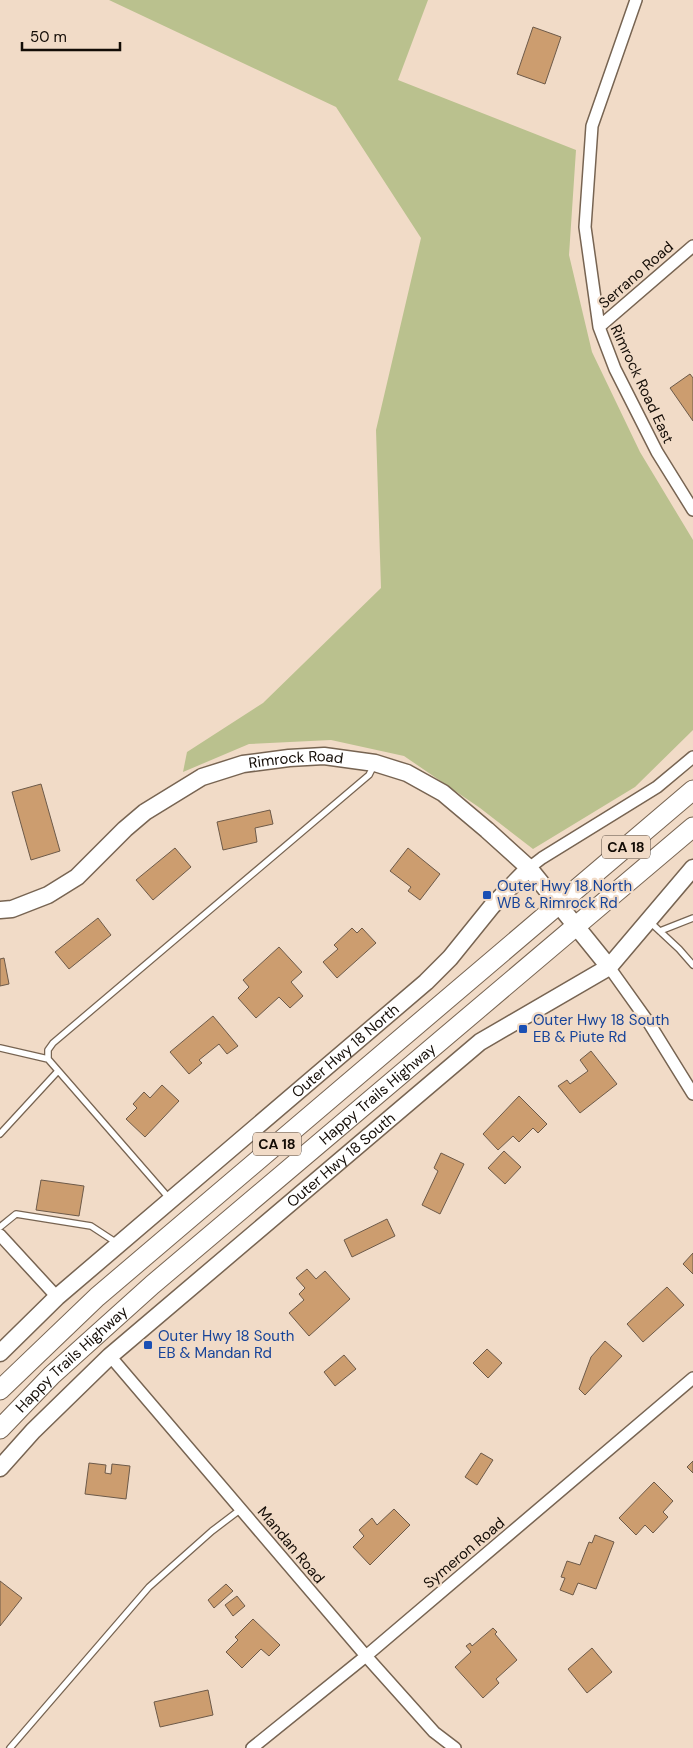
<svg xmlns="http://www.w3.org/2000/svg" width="693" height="1748" viewBox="0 0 693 1748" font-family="'DM Sans',sans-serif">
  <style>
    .green { fill: #bac18e }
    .building { fill: #cc9d6f; stroke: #6d5a49 }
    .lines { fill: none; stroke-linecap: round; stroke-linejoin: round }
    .lane-casing { stroke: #776452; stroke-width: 8 }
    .street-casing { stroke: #776452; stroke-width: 14 }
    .secondary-casing { stroke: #776452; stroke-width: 19 }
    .primary-casing { stroke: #776452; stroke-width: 21 }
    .lane { stroke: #fff; stroke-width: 5.5 }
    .street { stroke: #fff; stroke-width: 11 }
    .secondary { stroke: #fff; stroke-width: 16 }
    .primary { stroke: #fff; stroke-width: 19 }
    .transit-dot { fill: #1a4fb4; stroke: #f1dbc7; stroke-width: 2 }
    .labels { text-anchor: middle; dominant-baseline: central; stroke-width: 4.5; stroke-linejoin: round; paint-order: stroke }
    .shield { fill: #f1dbc7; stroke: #564a40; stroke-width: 1 }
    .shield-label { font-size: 14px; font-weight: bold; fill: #130c06 }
    .street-label { font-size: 15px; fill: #130c06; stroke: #f1dbc7 }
    .transit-label { font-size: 15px; fill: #164399; stroke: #f1dbc7; text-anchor: start }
  </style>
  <rect width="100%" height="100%" fill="#f1dbc7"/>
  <path class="green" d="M109 0H428L398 80 576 150 569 255 592 352 640 452 693 540V730L635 787 533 849 480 808 404 756 331 740 249 744 183 772 187 752 263 703 381 588 376 430 421 238 336 107Z"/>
  <path class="building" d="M533 27 561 37 545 84 517 74Z
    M690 374 693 378V421L670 388Z
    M41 784 60 851 31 860 12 792Z
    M270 810 273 824 255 828 257 842 223 850 217 822Z
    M175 848 191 867 153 900 136 880Z
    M408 848 440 874 420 900 408 891 411 887 390 871Z
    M98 918 111 935 69 969 55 952Z
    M352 928 357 933 362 928 376 943 337 978 323 962 338 949 334 945Z
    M279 947 302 972 291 982 303 996 290 1008 279 997 256 1018 238 998 249 987 243 980Z
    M4 958 9 984 0 986V959Z
    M213 1016 238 1046 227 1054 219 1044 199 1060 202 1063 189 1074 170 1052Z
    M591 1051 617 1084 580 1113 558 1086 567 1080 570 1084 588 1071 580 1060Z
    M162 1085 179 1101 145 1137 126 1119 137 1108 133 1104 144 1092 150 1098Z
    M519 1096 547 1124 538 1133 533 1128 519 1142 513 1136 498 1150 483 1134Z
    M504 1151 521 1167 505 1184 488 1168Z
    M441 1153 464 1164 440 1214 422 1205 438 1171 434 1168Z
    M41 1180 84 1186 79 1216 36 1210Z
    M387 1219 395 1236 352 1257 344 1240Z
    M693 1253V1274L683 1264Z
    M307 1269 316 1279 325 1271 350 1299 309 1336 289 1313 304 1300 299 1294 305 1288 296 1278Z
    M667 1287 684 1305 643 1342 627 1324Z
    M605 1341 622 1356 585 1395 579 1389 591 1357Z
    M487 1349 502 1363 488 1378 473 1363Z
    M344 1355 356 1369 335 1386 324 1372Z
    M481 1453 493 1460 477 1485 465 1477Z
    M693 1461V1473L687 1467Z
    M89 1463 106 1465 105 1473 111 1474 112 1464 130 1466 126 1499 85 1494Z
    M654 1482 673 1501 663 1512 668 1517 653 1533 645 1525 636 1535 619 1518Z
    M394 1509 410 1525 370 1565 353 1547 364 1536 359 1530 372 1518 377 1525Z
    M595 1535 614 1542 596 1589 578 1583 573 1595 560 1590 565 1578 561 1577 567 1561 580 1565 589 1542 592 1543Z
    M0 1581 22 1598 0 1626Z
    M226 1584 233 1591 214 1608 208 1600Z
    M237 1596 245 1606 233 1616 225 1605Z
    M253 1619 280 1645 269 1656 261 1649 242 1668 226 1652 238 1640 235 1637Z
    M493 1628 497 1632 495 1634 517 1660 496 1679 499 1683 483 1698 455 1667 471 1652 466 1646 470 1643 472 1646Z
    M592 1648 612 1672 587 1693 568 1669Z
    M208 1690 213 1715 160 1727 154 1702Z"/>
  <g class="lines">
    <g class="lane-casing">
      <path id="lane" d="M650 922 679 949 693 965
        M660 931 693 918
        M0 1048 48 1059
        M0 1134 58 1071
        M169 1198 48 1059V1050L53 1043 369 775 374 765
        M0 1227 16 1214 91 1226 117 1243
        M10 1748 149 1587 212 1531 241 1509"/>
    </g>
    <g class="street-casing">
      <path id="street" d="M636 0 592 126 585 227 599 327 615 369 657 452 693 510
        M599 327 693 246
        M529 868 542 858 657 787 693 757
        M609 967 649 1023 693 1094
        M0 1235 57 1297
        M110 1356 366 1656 434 1732 455 1748
        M252 1748 366 1656 693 1378"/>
    </g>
    <g class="secondary-casing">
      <g id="secondary">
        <path id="s1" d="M0 910 12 909 48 895 77 877 125 829 145 812 202 777 243 764 289 758 324 756 375 763 407 773 443 793 487 830 529 868 609 967"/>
        <path id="s2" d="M0 1353 57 1297 426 982 450 958 492 906 529 868"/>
        <path id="s3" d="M0 1468 33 1431 110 1356 480 1042 609 967 693 868"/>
      </g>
    </g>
    <g class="primary-casing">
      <g id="primary">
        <path d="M0 1390 97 1297 693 790"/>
        <path id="s4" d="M0 1429 52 1375 152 1285 693 827"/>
      </g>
    </g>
    <use href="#lane" class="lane"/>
    <use href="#street" class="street"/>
    <use href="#secondary" class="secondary"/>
    <use href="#primary" class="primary"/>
  </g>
  <g class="transit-dot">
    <rect x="482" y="890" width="10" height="10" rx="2.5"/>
    <rect x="518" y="1024" width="10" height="10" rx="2.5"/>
    <rect x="143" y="1340" width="10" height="10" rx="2.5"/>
  </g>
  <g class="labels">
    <g class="shield">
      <rect x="602" y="835.5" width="48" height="23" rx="4"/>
      <rect x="253" y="1132.5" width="48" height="23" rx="4"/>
    </g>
    <g class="shield-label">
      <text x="626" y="847">CA 18</text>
      <text x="277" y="1144">CA 18</text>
    </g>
    <g class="street-label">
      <text transform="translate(636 275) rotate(-41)">Serrano Road</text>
      <text transform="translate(642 384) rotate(65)">Rimrock Road East</text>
      <text stroke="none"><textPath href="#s1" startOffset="342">Rimrock Road</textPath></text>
      <text stroke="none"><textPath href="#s2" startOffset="459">Outer Hwy 18 North</textPath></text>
      <text stroke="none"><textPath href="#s4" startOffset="505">Happy Trails Highway</textPath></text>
      <text stroke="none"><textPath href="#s3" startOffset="460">Outer Hwy 18 South</textPath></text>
      <text stroke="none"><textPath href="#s4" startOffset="100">Happy Trails Highway</textPath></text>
      <text transform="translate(291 1545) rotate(50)">Mandan Road</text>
      <text transform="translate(464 1553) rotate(-40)">Symeron Road</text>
    </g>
    <g class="transit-label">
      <text x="497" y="886">Outer Hwy 18 North<tspan x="497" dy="17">WB &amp; Rimrock Rd</tspan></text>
      <text x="533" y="1020">Outer Hwy 18 South<tspan x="533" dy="17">EB &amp; Piute Rd</tspan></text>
      <text x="158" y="1336">Outer Hwy 18 South<tspan x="158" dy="17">EB &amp; Mandan Rd</tspan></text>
    </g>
  </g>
  <path d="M22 42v8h98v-8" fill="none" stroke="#130c06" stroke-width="2.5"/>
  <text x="30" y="42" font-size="15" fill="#130c06" stroke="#f1dbc7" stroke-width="4" paint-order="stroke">50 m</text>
</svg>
